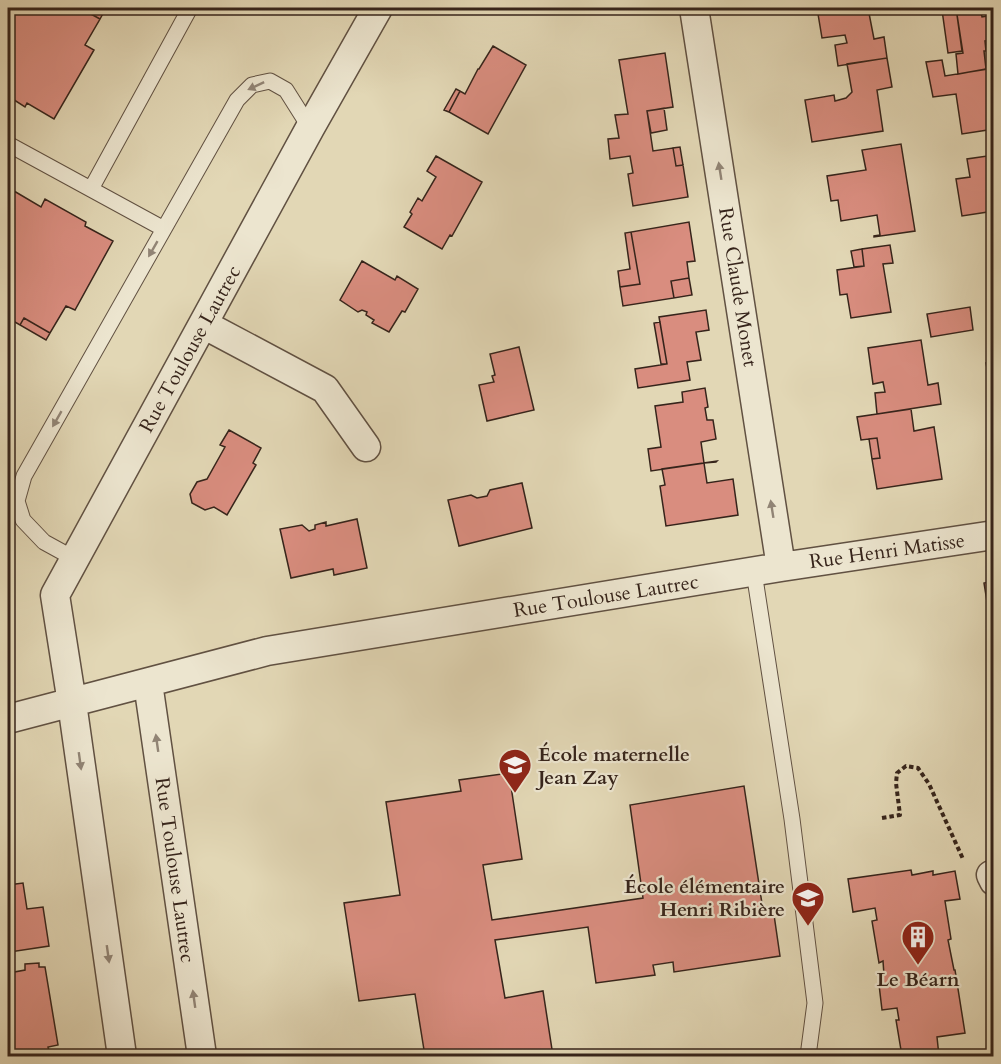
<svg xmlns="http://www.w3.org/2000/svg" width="1001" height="1064" viewBox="0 0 1001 1064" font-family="Cardo,serif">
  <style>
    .building { fill: #d98d7f; stroke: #36241b; stroke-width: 1.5 }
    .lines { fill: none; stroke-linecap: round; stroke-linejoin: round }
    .lane-casing { stroke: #615142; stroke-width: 17 }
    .street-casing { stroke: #615142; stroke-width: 31 }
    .path { stroke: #36241b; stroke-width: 4; stroke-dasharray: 4.5 3; stroke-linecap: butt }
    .lane { stroke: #ece5cf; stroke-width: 15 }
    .street { stroke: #ece5cf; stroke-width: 28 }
    .oneway { fill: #918475 }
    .labels { text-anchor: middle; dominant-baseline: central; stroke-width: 4.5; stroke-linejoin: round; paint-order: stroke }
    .street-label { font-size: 20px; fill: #36241b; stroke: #ece5cf }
    .poi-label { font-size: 20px; font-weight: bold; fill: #36241b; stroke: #ece5cf; text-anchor: start }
  </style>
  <rect width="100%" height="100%" fill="#e2d7b5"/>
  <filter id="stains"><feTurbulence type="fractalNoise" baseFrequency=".00333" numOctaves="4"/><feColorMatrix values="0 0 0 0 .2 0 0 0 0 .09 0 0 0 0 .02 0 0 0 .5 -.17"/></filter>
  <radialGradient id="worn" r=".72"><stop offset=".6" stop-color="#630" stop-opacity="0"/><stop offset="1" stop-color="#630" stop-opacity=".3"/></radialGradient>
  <path class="building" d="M8 8H80L100 19 85 45 94 50 54 119 27 103 25 107 8 96Z
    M80 8H100L105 10 100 19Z
    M817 8H868L874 39 884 37 887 58 838 66 835 45 847 43 845 35 822 38Z
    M956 8H980L982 17 994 15V40L985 41 986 51H984L986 69 958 74 956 54 963 53Z
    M956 8 962 51 948 53 942 10Z
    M994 40V50L986 51 985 41Z
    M493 46 526 65 488 134 449 112 460 91 465 94 478 69H479Z
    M665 53 673 107 647 111 653 151 673 148 676 166 683 165 688 197 633 206 628 174 633 173 630 156 610 159 608 139 619 138 615 115 628 114 619 60Z
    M887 58 892 87 877 90 883 131 812 142 805 100 834 95 835 101 846 98 852 92 847 64Z
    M942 60 945 76 988 69 991 88H994V129L962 134 956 94 933 97 926 62Z
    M456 89 460 91 449 112 444 110Z
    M664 108 667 130 651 133 647 111Z
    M901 144 915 231 874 237V236L880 235 877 215 841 221 838 200 831 201 827 176 866 170 862 150Z
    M680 147 683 165 676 166 673 148Z
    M994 155V211L962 216 956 179 970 177 967 159Z
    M436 156 482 182 452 236 450 235 442 249 404 227 412 214 410 212 418 198 422 201 436 177 427 171Z
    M14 191 41 207 45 199 86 222 85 226 113 241 75 310 66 306 50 333 24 318 20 325 8 318V202Z
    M689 222 695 261 687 262 689 278 671 281 674 298 623 306 620 287 640 284 631 232Z
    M631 232 640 284 620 287 618 271 630 269 625 233Z
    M890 245 893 263 883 264 891 312 851 318 847 294 840 295 837 270 864 266 862 249Z
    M862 249 864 266 854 267 851 251Z
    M362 261 395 280 397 276 418 289 405 312 402 311 389 332 372 323 374 320 366 315 367 312 362 310 358 312 340 300Z
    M689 278 692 295 674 298 671 281Z
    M970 307 973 330 931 337 927 314Z
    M706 310 709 330 696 332 701 360 687 362 690 380 638 388 635 369 667 364 659 317Z
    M24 318 50 333 46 340 20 325Z
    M660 322 667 364H661L654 323Z
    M994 327V394L992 395 986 363H993L987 328Z
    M921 340 928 385 938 383 941 404 877 414 875 393 885 392 883 382 873 384 868 348Z
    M519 347 534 410 487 421 479 385 494 382 492 376 495 375 490 354Z
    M705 388 708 407 705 408 707 420H713L716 439 701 442 704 463 651 471 648 449 661 447 655 406 683 402 682 392Z
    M911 409 914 431 934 427 942 479 877 489 872 459 880 458 877 438 861 440 857 417Z
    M229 430 261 448 253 463 256 465 227 515 214 507 205 510 192 503 190 494 197 482 207 479 225 447 220 445Z
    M877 438 880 458 872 459 869 439Z
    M717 461 716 462 704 463 707 483 733 479 738 515 666 526 660 486 665 485 662 469Z
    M522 483 532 528 459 546 448 500 471 495 477 498 487 496 490 490Z
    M357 519 367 568 334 575 333 569 291 578 280 529 302 525 309 531 315 529V525L326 522V526Z
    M994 581V614H989L984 583Z
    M509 773 522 859 483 865 492 920 643 898 630 805 744 786 763 910 773 908 780 956 674 972 673 962 653 965 655 975 596 983 588 927 495 940 505 998 543 991 553 1056H425L415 994 359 1001 344 903 400 895 386 802 461 791 459 780Z
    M911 870 912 875 933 871V875L955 871 960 899 945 901 951 939 948 940 954 970H955L965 1033 937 1037 939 1056 949 1055V1056H902L896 1020H899L897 1008 882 1010 878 976 884 975 883 961 879 963 872 921 877 920 875 908 853 912 848 879Z
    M23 883 27 909 43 907 49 946 10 952 8 934V885Z
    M39 963V967H45L58 1045 48 1047 50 1056H8V969L14 968V972L25 970V964Z"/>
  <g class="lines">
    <g class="lane-casing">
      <path id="lane" d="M8 144 164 229
        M91 189 190 8
        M75 559 44 542 23 520 17 501 24 476 237 100 252 85 270 81 286 90 310 128
        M754 572 792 819 815 1003 808 1056"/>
    </g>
    <g class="street-casing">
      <path id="street" d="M694 8 781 567
        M203 324 325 389 366 447
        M148 683 202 1056
        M8 719 267 651 781 567 994 535
        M991 875 994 881
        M122 1056 72 703 55 595 310 128 378 8"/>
    </g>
    <path class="path" d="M882 818 900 815 896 783 897 773 906 766 918 768 929 784 963 859"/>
    <use href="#lane" class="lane"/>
    <use href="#street" class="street"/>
  </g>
  <defs><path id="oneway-solid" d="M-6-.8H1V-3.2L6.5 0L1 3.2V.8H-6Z" transform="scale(1.5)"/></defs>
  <g class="oneway">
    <use href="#oneway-solid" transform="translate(256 86) rotate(155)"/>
    <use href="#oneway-solid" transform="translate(720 171) rotate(-99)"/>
    <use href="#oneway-solid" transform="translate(153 249) rotate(120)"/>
    <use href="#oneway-solid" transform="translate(57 419) rotate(120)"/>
    <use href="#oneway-solid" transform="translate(772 509) rotate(-99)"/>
    <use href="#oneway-solid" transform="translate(157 743) rotate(-98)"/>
    <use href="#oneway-solid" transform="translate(80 761) rotate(82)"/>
    <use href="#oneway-solid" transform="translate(108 954) rotate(82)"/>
    <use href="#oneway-solid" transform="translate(194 999) rotate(-98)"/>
  </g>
  <defs>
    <g id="school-pin" transform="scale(1.725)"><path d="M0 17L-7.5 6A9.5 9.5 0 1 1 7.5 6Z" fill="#8f2418" stroke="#ece5cf"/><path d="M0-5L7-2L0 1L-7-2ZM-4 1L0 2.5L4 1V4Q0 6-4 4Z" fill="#fff"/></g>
    <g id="building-pin" transform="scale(1.725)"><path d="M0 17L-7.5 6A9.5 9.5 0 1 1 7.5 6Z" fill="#8f2418" stroke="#ece5cf"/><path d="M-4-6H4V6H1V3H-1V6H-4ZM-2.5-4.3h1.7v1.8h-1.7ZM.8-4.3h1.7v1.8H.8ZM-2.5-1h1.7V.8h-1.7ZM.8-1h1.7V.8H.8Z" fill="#fff"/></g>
  </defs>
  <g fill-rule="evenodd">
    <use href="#school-pin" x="515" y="765"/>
    <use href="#school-pin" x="808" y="898"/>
    <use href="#building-pin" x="918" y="937"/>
  </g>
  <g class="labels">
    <g class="street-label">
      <text transform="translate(738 287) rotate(81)">Rue Claude Monet</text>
      <text transform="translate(190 349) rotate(-61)">Rue Toulouse Lautrec</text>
      <text transform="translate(887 551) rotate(-8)">Rue Henri Matisse</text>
      <text transform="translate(606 596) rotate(-9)">Rue Toulouse Lautrec</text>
      <text transform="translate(175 870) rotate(82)">Rue Toulouse Lautrec</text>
    </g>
    <g class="poi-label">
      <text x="538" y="754">École maternelle<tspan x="538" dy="23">Jean Zay</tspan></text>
      <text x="785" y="886" text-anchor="end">École élémentaire<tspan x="785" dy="23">Henri Ribière</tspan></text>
      <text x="918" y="979" text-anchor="middle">Le Béarn</text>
    </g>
  </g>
  <rect width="1001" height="1064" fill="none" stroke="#e2d7b5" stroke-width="30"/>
  <rect x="9" y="9" width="983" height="1046" fill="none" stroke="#36241b" stroke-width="3"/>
  <rect x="15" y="15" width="971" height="1034" fill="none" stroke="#36241b" stroke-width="1.5"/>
  <rect width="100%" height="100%" filter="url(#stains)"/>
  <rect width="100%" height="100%" fill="url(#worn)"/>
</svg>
